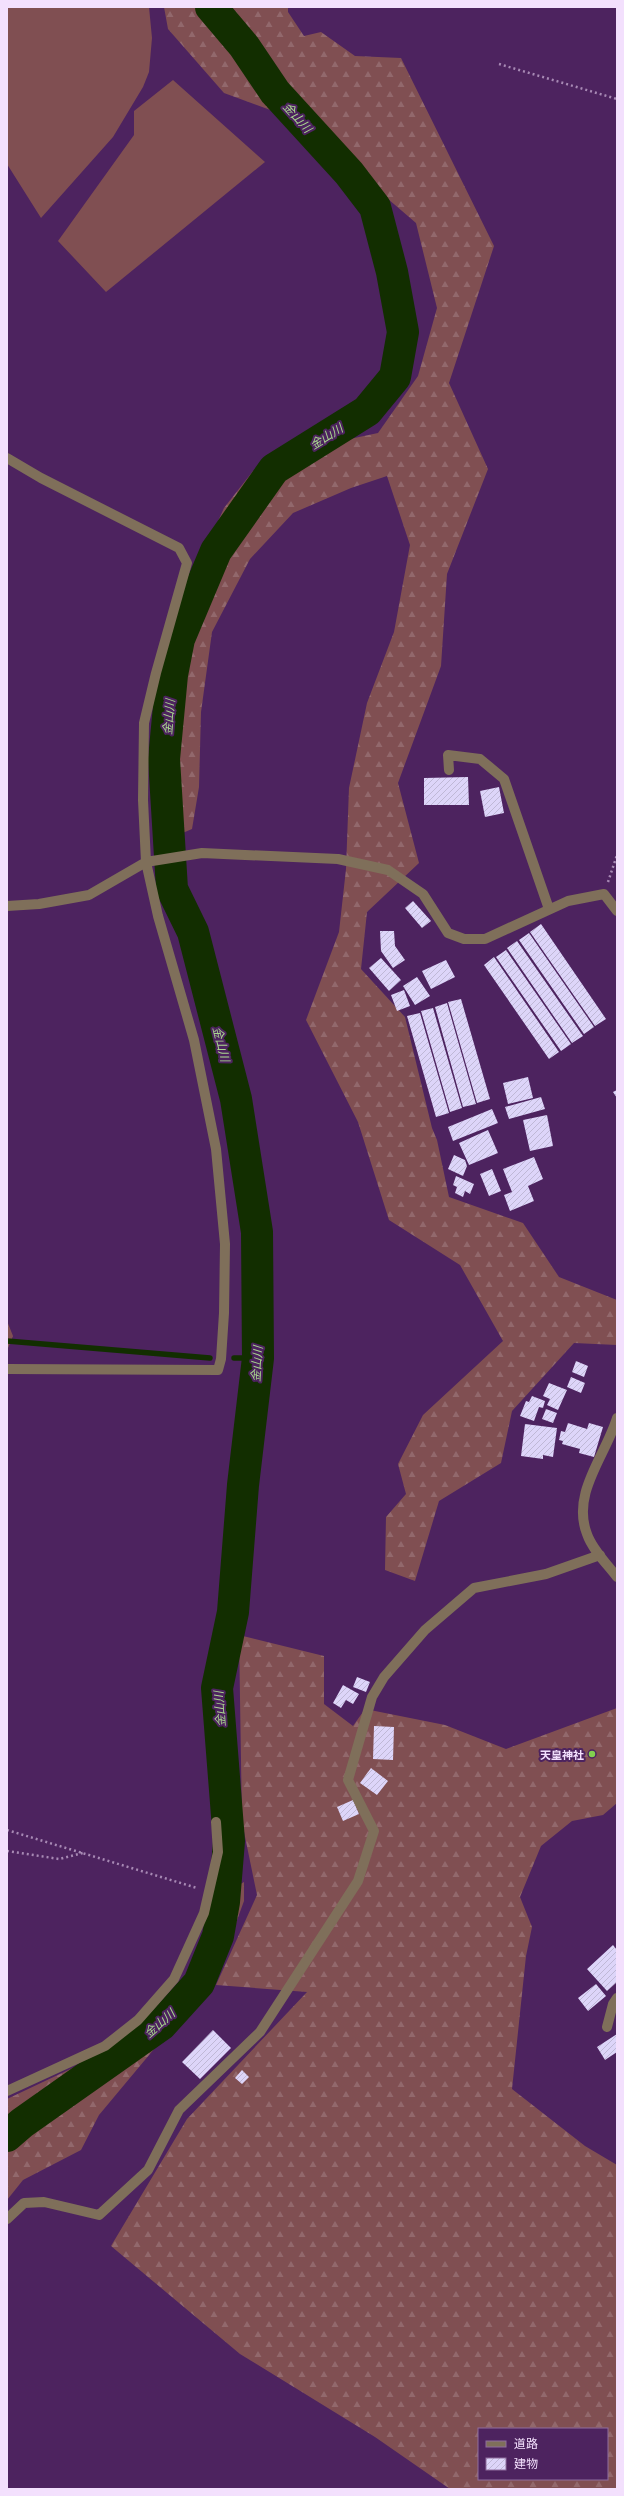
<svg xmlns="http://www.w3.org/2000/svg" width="624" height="2496" viewBox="0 0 624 2496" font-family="Barlow,'Noto Sans JP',sans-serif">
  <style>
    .grass { fill: #804f52 }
    .forest { fill: url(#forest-firs); fill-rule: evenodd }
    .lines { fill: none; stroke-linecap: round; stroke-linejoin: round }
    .stream { stroke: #122e00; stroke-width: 5.5 }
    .river { stroke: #122e00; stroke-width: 32 }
    .building { fill: url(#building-hatch) }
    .path { stroke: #a789b4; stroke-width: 2.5; stroke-dasharray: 2 3; stroke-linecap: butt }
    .minor { stroke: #7f6f5a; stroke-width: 10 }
    .poi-dot { fill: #82d04f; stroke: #4d235f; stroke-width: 1.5 }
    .labels { text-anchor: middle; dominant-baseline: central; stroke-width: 4; stroke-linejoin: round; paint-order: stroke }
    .poi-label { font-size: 11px; font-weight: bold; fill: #f3e0fd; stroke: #4d235f; text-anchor: end }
    .water-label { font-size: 12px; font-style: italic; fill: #a9d88e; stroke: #4d235f }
  </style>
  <defs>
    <pattern id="forest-firs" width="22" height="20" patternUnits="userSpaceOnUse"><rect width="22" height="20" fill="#804f52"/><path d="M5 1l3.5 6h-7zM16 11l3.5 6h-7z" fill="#92686c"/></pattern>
    <pattern id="building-hatch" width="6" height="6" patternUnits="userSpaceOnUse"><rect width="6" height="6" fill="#ddd5f9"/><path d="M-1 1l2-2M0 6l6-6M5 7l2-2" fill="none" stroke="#bfb8d6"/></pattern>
  </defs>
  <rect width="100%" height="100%" fill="#4d235f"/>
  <path class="grass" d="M7 7H149L152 38 149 72 143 87 113 137 41 218 7 164Z
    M173 80 265 162 106 292 58 241 134 135V111Z"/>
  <path class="forest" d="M164 7H288V12L304 36 321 32 355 56 401 58 494 246 449 383 488 469 447 574 441 666 398 783 419 863 367 912 361 969 405 1017 432 1128 437 1140 449 1197 523 1223 559 1277 617 1300V1345L574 1343 512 1411 501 1463 439 1501 415 1581 385 1570 386 1517 406 1494 398 1464 423 1415 503 1341 460 1265 389 1220 358 1122 306 1020 339 932 346 869 349 788 367 703 394 632 410 545 387 476 351 488 293 513 250 559 212 632 201 712 199 787 192 829 159 843 153 766 156 719 163 675 177 622 198 565 224 508 253 471 300 465 315 453 345 440 378 433 418 376 437 308 416 223 295 119 224 93 168 29Z
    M7 1321 13 1336 8 1348H7Z
    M239 1635 324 1656V1704L353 1726 365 1709 445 1725 506 1749 617 1708V1803L603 1815 572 1821 541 1846 520 1897 532 1927 526 1956 512 2089 585 2146 617 2165V2489H450L375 2437 240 2354 111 2246 187 2119 307 1992 216 1985 257 1895 242 1822ZM479 2429H607V2479H479Z
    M244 1882V1901L229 1942 200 1994 99 2115 81 2150 23 2180 7 2200V2099L117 2047 151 2020 178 1995 198 1954 211 1915 232 1889Z"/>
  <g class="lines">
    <path class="stream" d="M7 1341 210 1358
      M234 1358H258"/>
    <path class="river" d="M7 2136 22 2123 161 2025 199 1983 218 1936 224 1902 229 1841 217 1688 233 1612 243 1485 258 1358 257 1232 236 1099 193 932 172 889 164 759 172 675 179 639 216 551 274 469 367 411 395 377 403 332 392 272 375 207 349 173 275 92 244 46 211 7"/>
  </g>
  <path class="building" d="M468 777 469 805H424V778Z
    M499 787 504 813 485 817 480 791Z
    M413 901 431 921 422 928 405 908Z
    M541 924 606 1019 595 1026 530 932Z
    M380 931H394L395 946 405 960 393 968 381 951Z
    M529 933 594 1027 584 1034 519 940Z
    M517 941 583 1036 572 1043 507 948Z
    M506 950 571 1044 561 1051 496 957Z
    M494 957 559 1052 549 1059 484 965Z
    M381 958 401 980 389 991 369 968Z
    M446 960 455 977 431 989 422 971Z
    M417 977 430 996 415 1005 403 986Z
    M404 990 410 1006 397 1011 391 995Z
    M461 999 490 1099 477 1103 448 1002Z
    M447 1003 476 1104 463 1107 435 1007Z
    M433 1008 462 1108 450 1112 421 1011Z
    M420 1013 449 1113 436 1117 407 1016Z
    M528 1077 533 1098 508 1104 503 1083Z
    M617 1090V1098L613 1092Z
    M541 1097 545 1109 509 1119 505 1107Z
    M492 1109 498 1123 453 1141 448 1127Z
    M547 1115 553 1146 530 1151 523 1120Z
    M488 1130 498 1153 469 1165 459 1143Z
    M454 1155 465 1160 467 1166 463 1176 448 1169Z
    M534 1157 543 1179 528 1186 534 1201 510 1211 504 1195 512 1192 503 1169Z
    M492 1169 501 1191 489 1196 480 1174Z
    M456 1176 474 1184 470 1194 465 1191 463 1197 455 1193 457 1187 453 1185Z
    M576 1361 588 1366 584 1377 572 1372Z
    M571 1377 585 1383 581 1393 567 1387Z
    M549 1383 567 1390 558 1410 547 1405 550 1399 543 1396Z
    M532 1396 545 1401 543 1408 539 1407 534 1421 520 1416 526 1401 529 1402Z
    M546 1409 557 1413 553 1423 542 1419Z
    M568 1423 587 1429 589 1423 603 1427 594 1457 579 1453 580 1449 562 1444 563 1441 559 1440 561 1431 565 1432Z
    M525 1424 557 1428 553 1457 543 1455V1459L521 1456Z
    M357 1677 370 1682 366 1692 353 1687Z
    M343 1685 359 1694 353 1704 346 1700 341 1708 333 1703Z
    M374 1726 394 1727 393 1760 373 1759Z
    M371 1768 388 1781 377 1795 360 1783Z
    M353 1800 359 1814 343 1821 337 1807Z
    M613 1945 617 1950V1982L607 1991 587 1969Z
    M596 1984 606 1996 588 2011 578 1998Z
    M213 2030 231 2048 200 2079 182 2062Z
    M617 2034V2052L605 2060 597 2047Z
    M242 2070 249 2077 242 2084 235 2078Z"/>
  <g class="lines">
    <path class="path" d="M499 64 617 99
      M608 882 617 855
      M7 1830 197 1888
      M7 1851 59 1859 83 1853"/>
    <path class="minor" d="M7 458 41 478 179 548 187 563 156 673 144 723 143 800 146 862 158 916 194 1040 216 1149 225 1244 224 1313 221 1359 218 1370 7 1369
      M449 770 448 755 480 759 504 779 549 909
      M7 906 39 904 89 895 146 862 202 853 338 859 388 870 423 894 448 933 464 939H485L568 901 604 894 617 911
      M617 1418C606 1455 571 1493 587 1534 592 1549 607 1564 617 1577
      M607 2027 613 2004 617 1998
      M7 2091 105 2046 138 2020 174 1979 204 1913 218 1852 216 1822
      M7 2219 24 2203 44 2202 99 2215 148 2170 179 2110 260 2032 358 1881 374 1831 348 1780 372 1697 384 1677 425 1630 474 1588 546 1574 600 1555"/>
  </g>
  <circle class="poi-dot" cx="592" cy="1754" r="4"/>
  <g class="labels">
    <g class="poi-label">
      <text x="584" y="1754">天皇神社</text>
    </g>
    <g class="water-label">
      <text transform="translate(298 117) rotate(48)">金山川</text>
      <text transform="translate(326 436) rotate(-32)">金山川</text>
      <text transform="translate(168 717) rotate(-85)">金山川</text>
      <text transform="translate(222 1044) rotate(76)">金山川</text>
      <text transform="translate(256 1364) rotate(-86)">金山川</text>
      <text transform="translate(219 1709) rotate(-94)">金山川</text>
      <text transform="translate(159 2023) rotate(-41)">金山川</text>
    </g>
  </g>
  <rect width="624" height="2496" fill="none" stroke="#f3e0fd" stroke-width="16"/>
  <rect x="478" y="2428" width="130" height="52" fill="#4d235f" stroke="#8f6f9e"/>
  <rect x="486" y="2441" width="20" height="6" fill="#7f6f5a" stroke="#8f6f9e"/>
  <text x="514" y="2448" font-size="12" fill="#f3e0fd">道路</text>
  <rect x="486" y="2458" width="20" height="12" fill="url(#building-hatch)" stroke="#8f6f9e"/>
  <text x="514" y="2468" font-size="12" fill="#f3e0fd">建物</text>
</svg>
